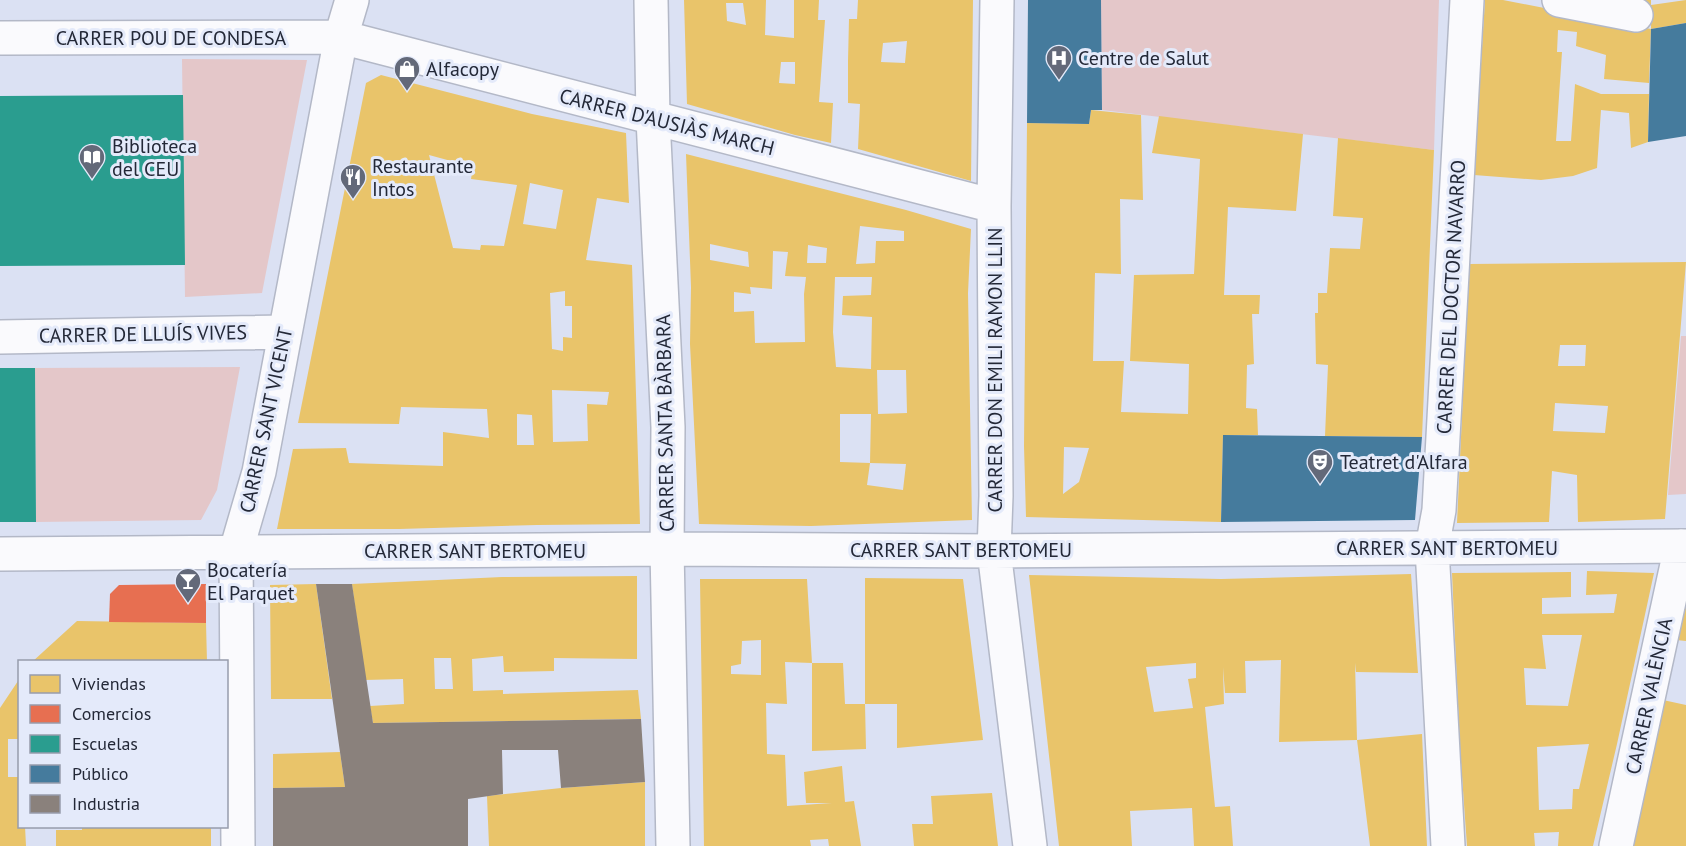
<svg xmlns="http://www.w3.org/2000/svg" width="1686" height="846" viewBox="0 0 1686 846" font-family="'PT Sans',sans-serif">
  <style>
    .green { fill: #e4c7c9 }
    .homes { fill: #e9c46a; fill-rule: evenodd }
    .shops { fill: #e76f51 }
    .schools { fill: #2a9d8f }
    .public { fill: #457b9d }
    .industry { fill: #8a817c }
    .lines { fill: none; stroke-linecap: round; stroke-linejoin: round }
    .pedestrian-casing { stroke: #b3b8c7; stroke-width: 36 }
    .minor-casing { stroke: #b3b8c7; stroke-width: 36 }
    .pedestrian { stroke: #fafafd; stroke-width: 33 }
    .minor { stroke: #fafafd; stroke-width: 33 }
    .labels { text-anchor: middle; dominant-baseline: central; stroke-width: 6; stroke-linejoin: round; paint-order: stroke }
    .street-label { font-size: 20px; fill: #232837; stroke: #e4eafa }
    .poi-label { font-size: 20px; fill: #232837; stroke: #e4eafa; text-anchor: start }
  </style>
  <rect width="100%" height="100%" fill="#dbe1f3"/>
  <path class="green" d="M1101 0H1439L1434 150 1102 110Z
    M182 59 307 60 262 293 185 297Z
    M1681 336H1686V494L1668 495Z
    M240 367 217 490 201 520 36 522 35 368Z"/>
  <path class="homes" d="M684 0H766L765 35 794 38V0H819L818 20H825L819 102 833 103 831 143 795 135 687 104ZM726 3H743L746 25 727 21ZM781 62H795V84L779 83Z
    M858 0H973L971 181 858 149 860 104 848 103V61L849 19H857ZM907 41 905 63 881 62 883 43Z
    M1485 0H1503L1651 29 1649 83 1604 79 1606 55 1576 46 1577 32 1558 30 1557 52H1562L1556 141H1571L1575 84 1601 94H1649L1648 142 1631 148 1629 113 1601 110 1597 168 1573 176 1541 180 1474 175Z
    M1611 0H1651V5L1686 0V23L1651 29V9Z
    M381 75 532 114 626 133 629 203 597 198 586 260 632 265 640 524 537 525 399 529H277L293 449 346 448 349 463 443 466V432L489 438 487 409 401 407 399 424 298 423 366 83ZM429 155 473 167 471 179 517 185 504 246 481 245 480 250 453 248ZM530 183 563 190 556 229 523 224ZM565 291V306H572V338L563 337V351L552 349 550 293ZM552 390 609 392 607 405 587 404 588 441 553 442ZM517 414 532 415 534 445H517Z
    M1091 110 1141 115 1143 200 1120 199 1121 274 1095 273 1093 361H1124L1121 412 1188 414 1189 364 1130 361 1134 275 1194 274 1200 159 1152 153 1159 116 1303 134 1296 211 1228 207 1224 295H1260L1259 314H1252L1254 364 1247 365 1246 408 1257 409 1258 435H1223L1221 522 1026 517 1024 446 1027 123 1089 124ZM1064 447 1089 448 1079 482 1063 494Z
    M1338 138 1434 150 1422 437 1325 436 1328 365 1316 364 1315 313H1318V293H1327L1330 248 1360 249 1363 218 1333 216Z
    M686 154 906 210 971 229 968 293 972 520 811 526 699 524 690 344 691 287ZM860 226 904 231V241H876L875 263 856 264ZM710 244 748 252 749 267 710 260ZM808 245 827 248 826 263H807ZM773 251 788 252 785 276 806 277 804 294 805 342 755 343 754 311 734 312V292L751 294 750 287 772 289ZM835 277H872L871 295 843 296 842 315 872 317 871 369 836 367 833 332ZM877 370H906L907 413 878 414ZM840 414H871L870 463 906 464 903 490 867 485 870 463 840 462Z
    M1686 262 1665 519 1578 522 1577 475 1552 471 1549 522 1457 523 1469 264ZM1560 345H1586L1585 366H1558ZM1555 403 1608 406 1605 433 1553 431Z
    M1587 571 1654 573 1617 744 1593 846H1558L1559 832 1534 833 1535 846H1467L1460 748 1452 573 1571 572V597L1542 598V614L1614 613 1617 594 1586 595ZM1542 635H1582L1568 706 1526 705 1524 668 1546 669ZM1589 744 1579 789H1573L1572 809 1539 810 1537 747Z
    M1411 574 1418 673 1356 672 1355 663 1357 740 1279 742 1281 660 1245 661 1246 693H1225L1223 667 1224 704 1205 707 1215 807 1230 806 1233 846H1194L1192 808 1130 811 1132 846H1059L1029 575 1221 579ZM1196 663V678L1188 679 1193 708 1154 712 1146 667Z
    M637 576V659L554 658V671L504 672 503 656 472 659 473 691 503 690V694L638 690 641 719 373 723 370 706 404 704 403 679 365 680 352 584 502 577ZM434 658H451L453 689H435Z
    M865 578 963 579 983 740 897 748V704H865Z
    M700 579H807L812 663H843L845 704H865L866 749 812 751V663L785 662 787 704 766 703 767 754 785 755 787 806 832 803H806L804 772 842 766 845 802 854 801 861 846H829L828 839 810 840 811 846H704ZM761 640V675L731 674V666L741 664 742 641Z
    M316 584 332 699H271L270 585Z
    M1686 592V641L1676 640Z
    M77 621 206 623 207 662H32Z
    M20 678V739H8V777H20V826H25L26 846H0V708Z
    M1663 700 1686 705V846H1633Z
    M1422 734 1427 846H1370L1357 740Z
    M340 752 345 787 273 788V754Z
    M645 782V846H489L487 796 561 788Z
    M992 793 998 846H914L912 824H933L931 796Z
    M82 826H211V846H56V830H82Z"/>
  <path class="shops" d="M206 584V623L109 622 110 594 119 585Z"/>
  <path class="schools" d="M183 95 185 265 0 266V96Z
    M0 368H35L36 522H0Z"/>
  <path class="public" d="M1028 0H1101L1102 110H1091L1089 124 1027 123Z
    M1686 23V136L1648 142 1651 29Z
    M1223 435 1422 437 1415 520 1221 522Z"/>
  <path class="industry" d="M316 584H352L373 723 641 719 645 782 561 788 558 750H502L503 794 468 799V846H273V788L345 787Z"/>
  <g class="lines">
    <g class="pedestrian-casing">
      <path id="pedestrian" d="M1559 0 1636 15"/>
    </g>
    <g class="minor-casing">
      <path id="minor" d="M651 0 653 119 668 427 667 549 673 846
        M997 0 994 206 996 496 994 551 1030 846
        M0 38 341 37 994 206
        M0 337 285 332
        M0 554 667 549 994 551 1686 546
        M238 846 236 551 259 472 341 37 352 0
        M1448 846 1432 548 1439 510 1467 0
        M1616 846 1681 546"/>
    </g>
    <use href="#pedestrian" class="pedestrian"/>
    <use href="#minor" class="minor"/>
  </g>
  <defs>
    <g id="hospital-pin" transform="scale(1.35)"><path d="M0 17L-7.5 6A9.5 9.5 0 1 1 7.5 6Z" fill="#636979" stroke="#e4eafa"/><path d="M-5-5h3v3.5h4V-5h3V5h-3V1.5h-4V5h-3Z" fill="#fff"/></g>
    <g id="shop-pin" transform="scale(1.35)"><path d="M0 17L-7.5 6A9.5 9.5 0 1 1 7.5 6Z" fill="#636979" stroke="#e4eafa"/><path d="M-5-2.5h2.3a2.7 3.5 0 0 1 5.4 0H5L5.5 6h-11ZM-1.5-2.5h3a1.5 2.3 0 0 0-3 0Z" fill="#fff"/></g>
    <g id="library-pin" transform="scale(1.35)"><path d="M0 17L-7.5 6A9.5 9.5 0 1 1 7.5 6Z" fill="#636979" stroke="#e4eafa"/><path d="M-6-4Q-3-5.5-.7-3.5V5Q-3 3-6 4ZM6-4Q3-5.5 .7-3.5V5Q3 3 6 4Z" fill="#fff"/></g>
    <g id="restaurant-pin" transform="scale(1.35)"><path d="M0 17L-7.5 6A9.5 9.5 0 1 1 7.5 6Z" fill="#636979" stroke="#e4eafa"/><path d="M-5-6h1v4h1v-4h1v4h1v-4h1v5L-1.5 .5V6h-2V.5L-5-1ZM5-6V6H3V1.5H1.5Q1.5-4 5-6Z" fill="#fff"/></g>
    <g id="theatre-pin" transform="scale(1.35)"><path d="M0 17L-7.5 6A9.5 9.5 0 1 1 7.5 6Z" fill="#636979" stroke="#e4eafa"/><path d="M-5-5.5Q0-4 5-5.5V0Q5 5 0 6Q-5 5-5 0ZM-3.3-2.5H-1v1.5H-3.3ZM1-2.5H3.3v1.5H1ZM-2.8 1Q0 5.5 2.8 1Z" fill="#fff"/></g>
    <g id="bar-pin" transform="scale(1.35)"><path d="M0 17L-7.5 6A9.5 9.5 0 1 1 7.5 6Z" fill="#636979" stroke="#e4eafa"/><path d="M-6-5H6L.8 .8V4.5H3.5V6h-7V4.5H-.8V.8Z" fill="#fff"/></g>
  </defs>
  <g fill-rule="evenodd">
    <use href="#hospital-pin" x="1059" y="58"/>
    <use href="#shop-pin" x="407" y="69"/>
    <use href="#library-pin" x="92" y="157"/>
    <use href="#restaurant-pin" x="353" y="177"/>
    <use href="#theatre-pin" x="1320" y="462"/>
    <use href="#bar-pin" x="188" y="581"/>
  </g>
  <g class="labels">
    <g class="street-label">
      <text x="171" y="38">CARRER POU DE CONDESA</text>
      <text transform="translate(667 122) rotate(14)">CARRER D'AUSIÀS MARCH</text>
      <text transform="translate(1451 297) rotate(-87)">CARRER DEL DOCTOR NAVARRO</text>
      <text transform="translate(143 334) rotate(-1)">CARRER DE LLUÍS VIVES</text>
      <text transform="translate(995 370) rotate(-90)">CARRER DON EMILI RAMON LLIN</text>
      <text transform="translate(266 420) rotate(-78)">CARRER SANT VICENT</text>
      <text transform="translate(665 423) rotate(-91)">CARRER SANTA BÀRBARA</text>
      <text x="1447" y="548">CARRER SANT BERTOMEU</text>
      <text x="961" y="550">CARRER SANT BERTOMEU</text>
      <text x="475" y="551">CARRER SANT BERTOMEU</text>
      <text transform="translate(1649 696) rotate(-78)">CARRER VALÈNCIA</text>
    </g>
    <g class="poi-label">
      <text x="1078" y="58">Centre de Salut</text>
      <text x="426" y="69">Alfacopy</text>
      <text x="112" y="146">Biblioteca<tspan x="112" dy="23">del CEU</tspan></text>
      <text x="372" y="166">Restaurante<tspan x="372" dy="23">Intos</tspan></text>
      <text x="1340" y="462">Teatret d'Alfara</text>
      <text x="207" y="570">Bocatería<tspan x="207" dy="23">El Parquet</tspan></text>
    </g>
  </g>
  <rect x="18" y="660" width="210" height="168" fill="#e4eafa" stroke="#979cac" stroke-width="1.5"/>
  <rect x="30" y="675" width="30" height="18" fill="#e9c46a" stroke="#979cac" stroke-width="1.5"/>
  <text x="72" y="690" font-size="18" fill="#232837">Viviendas</text>
  <rect x="30" y="705" width="30" height="18" fill="#e76f51" stroke="#979cac" stroke-width="1.5"/>
  <text x="72" y="720" font-size="18" fill="#232837">Comercios</text>
  <rect x="30" y="735" width="30" height="18" fill="#2a9d8f" stroke="#979cac" stroke-width="1.5"/>
  <text x="72" y="750" font-size="18" fill="#232837">Escuelas</text>
  <rect x="30" y="765" width="30" height="18" fill="#457b9d" stroke="#979cac" stroke-width="1.5"/>
  <text x="72" y="780" font-size="18" fill="#232837">Público</text>
  <rect x="30" y="795" width="30" height="18" fill="#8a817c" stroke="#979cac" stroke-width="1.5"/>
  <text x="72" y="810" font-size="18" fill="#232837">Industria</text>
</svg>
